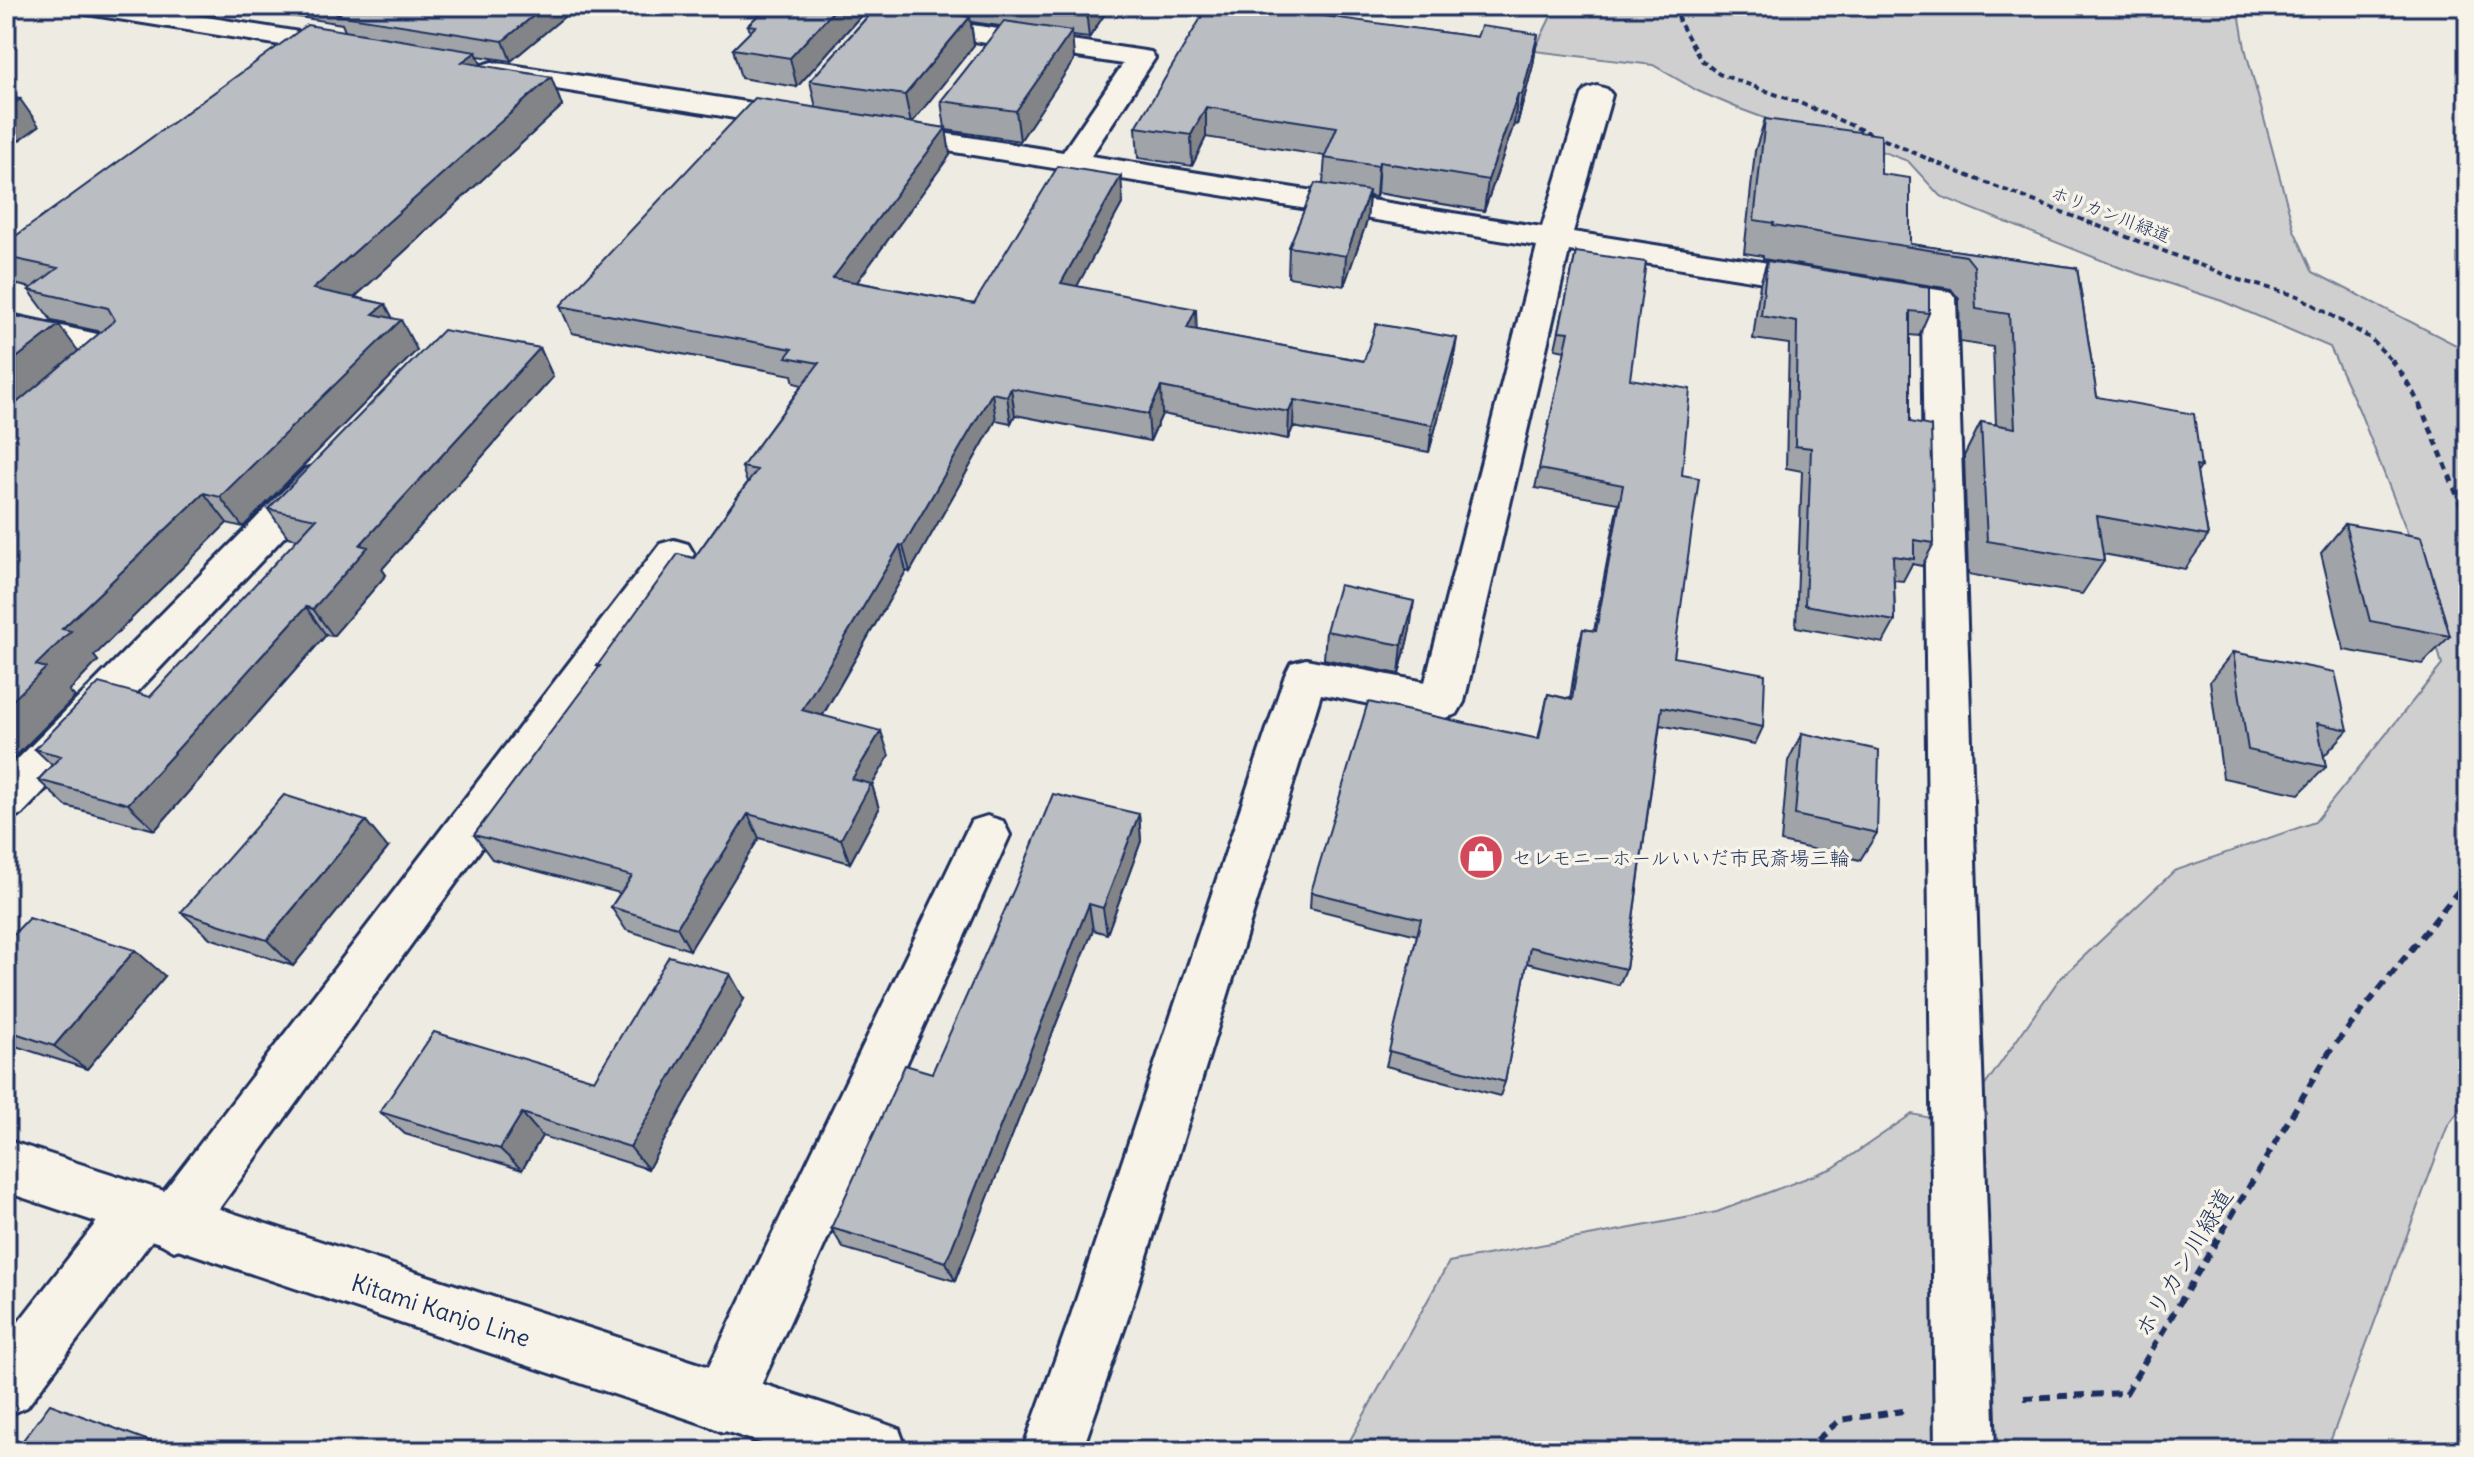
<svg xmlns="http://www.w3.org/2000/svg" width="2474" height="1457" viewBox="0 0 2474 1457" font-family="Delius,'Klee One',sans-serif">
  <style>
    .green { fill: #cfcfcf; stroke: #757f96; stroke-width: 2 }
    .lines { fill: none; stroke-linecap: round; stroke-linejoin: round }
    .minor-casing { stroke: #1b2f5e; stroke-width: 6 }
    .major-casing { stroke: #1b2f5e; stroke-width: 6 }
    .path-far2 { stroke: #1b2f5e; stroke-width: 4; stroke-dasharray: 6 4; stroke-linecap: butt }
    .path-far1 { stroke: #1b2f5e; stroke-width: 5; stroke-dasharray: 7 6; stroke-linecap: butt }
    .path { stroke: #1b2f5e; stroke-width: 6; stroke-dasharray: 10 7; stroke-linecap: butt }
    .minor { fill: #f7f3e8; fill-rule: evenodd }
    .major { fill: #f7f3e8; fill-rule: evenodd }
    .wall { fill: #a0a3a7; stroke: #1b2f5e; stroke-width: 2; fill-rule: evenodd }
    .shaded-wall { fill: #828488; stroke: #1b2f5e; stroke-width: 2 }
    .building { fill: #babdc2; stroke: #1b2f5e; stroke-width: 2 }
    .labels { text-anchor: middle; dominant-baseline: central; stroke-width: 7; stroke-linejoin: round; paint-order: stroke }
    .far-street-label { font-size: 18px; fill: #1b2f5e; stroke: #f7f3e8 }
    .poi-label { font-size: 20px; fill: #1b2f5e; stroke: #f7f3e8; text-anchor: start }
    .near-street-label { font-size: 24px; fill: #1b2f5e; stroke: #f7f3e8 }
  </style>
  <rect width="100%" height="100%" fill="#eeebe2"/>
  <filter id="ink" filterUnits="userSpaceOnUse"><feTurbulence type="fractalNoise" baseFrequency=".0125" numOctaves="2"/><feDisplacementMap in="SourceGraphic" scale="16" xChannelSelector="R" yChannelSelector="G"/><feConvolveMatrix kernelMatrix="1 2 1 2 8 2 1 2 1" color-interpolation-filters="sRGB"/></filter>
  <g filter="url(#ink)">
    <path class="green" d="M1556 6H2238L2245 48 2294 230 2313 272 2468 351V1099L2448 1125 2327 1450 1344 1451 1449 1262 1717 1212 1833 1168 1912 1114 1958 1124 2058 981 2174 871 2315 822 2442 665 2408 534 2359 410 2330 347 2222 301 2121 268 1940 196 1908 161 1851 140 1794 129 1740 109 1698 91 1653 65 1534 51Z"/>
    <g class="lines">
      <g class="minor-casing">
        <path id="minor" d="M73 6H138L349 40 359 42 363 48 359 54 349 56 87 14 77 12Z
          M912 16 1151 52 1155 58 1091 156 1542 227 1582 95 1587 89 1597 86 1607 89 1612 95 1573 232 1951 292 1956 299 1995 1451H1935L1922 307 1569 251 1464 702 1457 714 1442 719 1321 694 1126 1324 1082 1451H1022L1068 1324 1285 675 1291 663 1306 659 1425 682 1537 246 880 140 876 134 880 128 891 125 1063 152 1123 64 902 30 898 24 902 18Z
          M492 62 803 111 814 114 818 120 814 126 803 129 482 77 478 71 482 65Z
          M6 314 129 341 135 349 129 357 19 450 6 453V421L89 354 6 336Z
          M318 465 331 469 337 478 331 487 22 814 6 820V771L305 469Z
          M674 540 688 544 694 554 688 564 194 1243 174 1251 153 1239 27 1407 6 1416V1338L120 1192 140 1184 161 1195 660 544Z
          M987 816 1003 821 1010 835 744 1423 723 1432 702 1423 693 1402 702 1381 971 821Z"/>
      </g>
      <g class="major-casing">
        <path id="major" d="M6 1140 877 1421 899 1429 907 1451H785L6 1192Z"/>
      </g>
      <path class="path-far2" d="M1677 6 1679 21 1700 59 1719 74 1800 103 1958 172 2239 280 2298 296 2370 338 2393 362"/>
      <path class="path-far1" d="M2391 360C2421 393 2450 479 2468 523"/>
      <path class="path" d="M2024 1398 2126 1393 2330 1051 2468 879
        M1804 1451 1840 1420 1903 1411"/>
      <use href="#minor" class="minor"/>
      <use href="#major" class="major"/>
    </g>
    <path class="wall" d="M231 6H577L511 61 478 56 482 66 551 77 562 106 355 297 385 304 392 318 417 350 243 527 227 523 94 656 98 661 69 691 75 697 11 761 6 760V314L79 351 102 332 52 321 29 290 32 288 14 284 6 274V243L345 31 342 24Z
      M768 6H1110L1089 38 1072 36 1074 60 1020 141 946 130 950 155 857 282 974 304 1123 202 1077 286 1197 330 1364 361 1453 364 1429 452 1293 427 1288 439 1162 414 1150 441 1015 415 1011 423 996 420 910 572 906 571 823 715 889 756 872 785 879 809 850 863 759 838 690 950 626 930 611 907 620 893 492 859 474 835 599 668 597 666 694 558 747 483 742 467 802 385 794 383 792 375 572 333 560 306 816 108 810 81 875 8 865 11 797 87 741 78 733 49 750 32 748 25ZM971 22 1000 26 941 101 945 128 912 123 974 45Z
      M1275 10 1477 37 1538 34 1533 65 1517 125 1514 124 1484 211 1377 193 1376 197 1369 196 1367 221 1344 286 1288 277 1289 247 1323 184 1325 156 1206 137 1192 166 1138 158 1136 127Z
      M1765 119 1881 174 1910 244 2077 268 2097 397 2201 467 2197 473 2208 536 2185 569 2103 554 2104 561 2082 594 1968 574 1964 456 1981 422 1996 425 1993 347 1960 342 1959 299 1951 289 1763 259V256L1744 253 1755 151Z
      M1576 252 1630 379 1682 475 1674 657 1763 727 1755 744 1660 725 1626 969 1619 985 1527 963 1505 1082 1500 1096 1386 1066 1417 935 1310 908 1311 892 1538 739 1548 694 1570 699 1578 647 1583 629 1594 631 1618 503 1535 488 1565 351 1555 349Z
      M1767 261 1929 313 1919 336 1910 335V422L1934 543 1922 566 1912 564 1903 581 1894 580 1895 621 1883 643 1796 627 1802 471 1786 468 1789 344 1753 339 1760 284Z
      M540 348 553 377 382 569 386 575 333 636 326 635 155 830 66 806 38 780 52 765 35 749 150 697 298 539 288 537 268 509Z
      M2345 524 2450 636 2422 664 2344 650 2321 553Z
      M1410 630 1399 674 1324 659 1326 631Z
      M2233 652 2348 730 2324 756 2326 767 2299 794 2223 778 2210 681Z
      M1802 733 1877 833 1860 860 1781 842 1788 761Z
      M1139 814 1141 841 1107 934 1093 930 955 1281 843 1248 831 1228 932 1073Z
      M388 848 293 966 210 938 181 912Z
      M6 942 165 976 87 1069 6 1043Z
      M744 999 648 1169 542 1136 522 1170 405 1134 380 1112 594 1080Z"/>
    <path class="shaded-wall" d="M545 6H577L511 61 503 41Z
      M838 6H876V8L865 11 797 87 790 58Z
      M1089 6H1110L1089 38 1086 10Z
      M1261 6H1277L1259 37Z
      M970 17 974 45 911 124 905 95Z
      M1072 31 1074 60 1020 141 1016 111Z
      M1538 34 1533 65 1517 125 1522 95Z
      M476 52 488 81 462 62Z
      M551 77 562 106 331 319 313 289Z
      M6 83 15 96 6 103Z
      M1518 94 1514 124 1484 211 1488 180Z
      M20 99 39 126 6 150V109Z
      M1206 107V137L1192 166 1191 135Z
      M946 128 950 155 840 305 833 278Z
      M1379 162 1377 193 1376 197 1378 166Z
      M1121 176 1123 202 1064 310 1061 283Z
      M1369 191 1367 221 1344 286 1346 256Z
      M385 304 396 324 401 320 417 350 243 527 220 497 373 314Z
      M1196 309 1197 336 1187 328Z
      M59 325 82 356 6 417V366Z
      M1457 338 1453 364 1429 452 1432 425Z
      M540 348 553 377 382 569 386 575 333 636 313 609 360 545Z
      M1161 387 1162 414 1150 441 1148 414Z
      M1011 388 1015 415 1011 423 1007 396Z
      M992 393 996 420 910 572 903 546Z
      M1294 400 1293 427 1288 439 1289 412Z
      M204 493 227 523 94 656 98 661 69 691 75 697 11 761 6 757V707L36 665 62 629Z
      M900 545 906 571 811 735 802 710Z
      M1414 601 1410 630 1399 674 1402 645Z
      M306 607 326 635 155 830 128 804Z
      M881 731 889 756 872 785 879 809 850 863 841 839 852 779Z
      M748 814 759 838 690 950 677 927Z
      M1139 814 1141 841 1107 934 1103 908Z
      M366 821 388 848 293 966 267 940Z
      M1089 904 1093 930 955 1281 946 1262Z
      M135 950 165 976 87 1069 54 1046Z
      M730 974 744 999 648 1169 630 1147Z
      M522 1113 542 1136 522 1170 500 1149Z
      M165 1447 176 1451H162Z"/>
    <path class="building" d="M345 6H545L503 41 337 15 349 7Z
      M768 6H838L790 58 733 49 756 26 748 25Z
      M877 6H900L970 17 905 95 810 81Z
      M1058 6H1089L1086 10Z
      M1208 6H1261L1260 7 1477 37 1481 26 1538 34 1522 95 1518 94 1488 180 1379 162 1378 166 1324 158 1337 127 1206 107 1191 135 1136 127Z
      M1004 21 1072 31 1016 111 941 101Z
      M307 25 476 52 462 62 551 77 313 289 385 304 373 314 401 320 220 497 204 493 62 629 71 631 36 665 46 668 6 707V412L115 320 108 308 29 290 58 268 6 257V243Z
      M6 97 20 99 6 109Z
      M755 98 946 128 833 278 974 304 1058 166 1121 176 1061 283 1196 309 1187 328 1364 361 1376 324 1457 338 1432 425 1294 400 1289 412 1161 387 1148 414 1011 388 1007 396 992 393 903 546 900 545 802 710 881 731 852 779 871 784 841 839 748 814 677 927 611 907 632 876 474 835 600 666H597L678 554 694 558 757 470 742 467 819 363 786 357 792 349 560 306Z
      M1765 119 1881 135V174L1910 178V244L2077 268 2097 397 2194 414 2201 467 2196 466 2208 536 2097 516 2104 561 1987 541 1981 422 2015 428 2009 314 1976 309 1974 266 1966 256 1773 225 1774 223 1754 220Z
      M1315 183 1369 191 1346 256 1289 247Z
      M1576 252 1646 262 1630 379 1690 389 1682 475 1699 478 1674 657 1765 674 1763 727 1662 707 1626 969 1530 947 1505 1082 1389 1051 1421 919 1311 892 1368 702 1539 739 1548 694 1572 700 1583 629 1596 631 1623 485 1539 469 1569 332 1559 331Z
      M1767 261 1929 287V313L1910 311V422L1931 426 1934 543 1914 540V559L1893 556 1895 621 1805 605 1811 448 1795 446 1797 322 1761 316Z
      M6 314 59 325 6 366Z
      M443 330 540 348 360 545 368 547 313 609 306 607 128 804 38 780 61 756 35 749 99 683 150 697 316 519 268 509Z
      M2345 524 2421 537 2450 636 2370 621Z
      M1339 585 1414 601 1402 645 1326 631Z
      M2233 652 2335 672 2348 730 2317 723 2326 767 2248 750Z
      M1802 733 1879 750 1877 833 1795 815Z
      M1053 794 1139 814 1103 908 1089 904 946 1262 831 1228 905 1065 932 1073 1015 887Z
      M284 795 366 821 267 940 181 912Z
      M29 918 135 950 54 1046 6 1030V942Z
      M669 956 730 974 630 1147 522 1113 500 1149 380 1112 434 1032 594 1080Z
      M50 1404 165 1447 162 1451H15Z"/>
  </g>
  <defs>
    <g id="shop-disc" transform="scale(2.3)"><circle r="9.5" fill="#d1495b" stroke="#f7f3e8"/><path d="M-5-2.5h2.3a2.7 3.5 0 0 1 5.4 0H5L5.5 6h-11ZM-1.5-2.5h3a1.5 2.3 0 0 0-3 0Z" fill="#fff"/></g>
  </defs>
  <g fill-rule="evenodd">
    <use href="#shop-disc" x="1481" y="857"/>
  </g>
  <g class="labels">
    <g class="far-street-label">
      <text transform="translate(2111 214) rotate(21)">ホリカン川緑道</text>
    </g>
    <g class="poi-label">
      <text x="1512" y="857">セレモニーホールいいだ市民斎場三輪</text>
    </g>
    <g class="near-street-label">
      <text transform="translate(2183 1262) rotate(-59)">ホリカン川緑道</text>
      <text transform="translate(441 1310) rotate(18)">Kitami Kanjo Line</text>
    </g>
  </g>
  <rect width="2474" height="1457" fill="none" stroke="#f7f3e8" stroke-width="32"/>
  <rect x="16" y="16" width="2442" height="1425" fill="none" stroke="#1b2f5e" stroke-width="3" filter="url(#ink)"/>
</svg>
